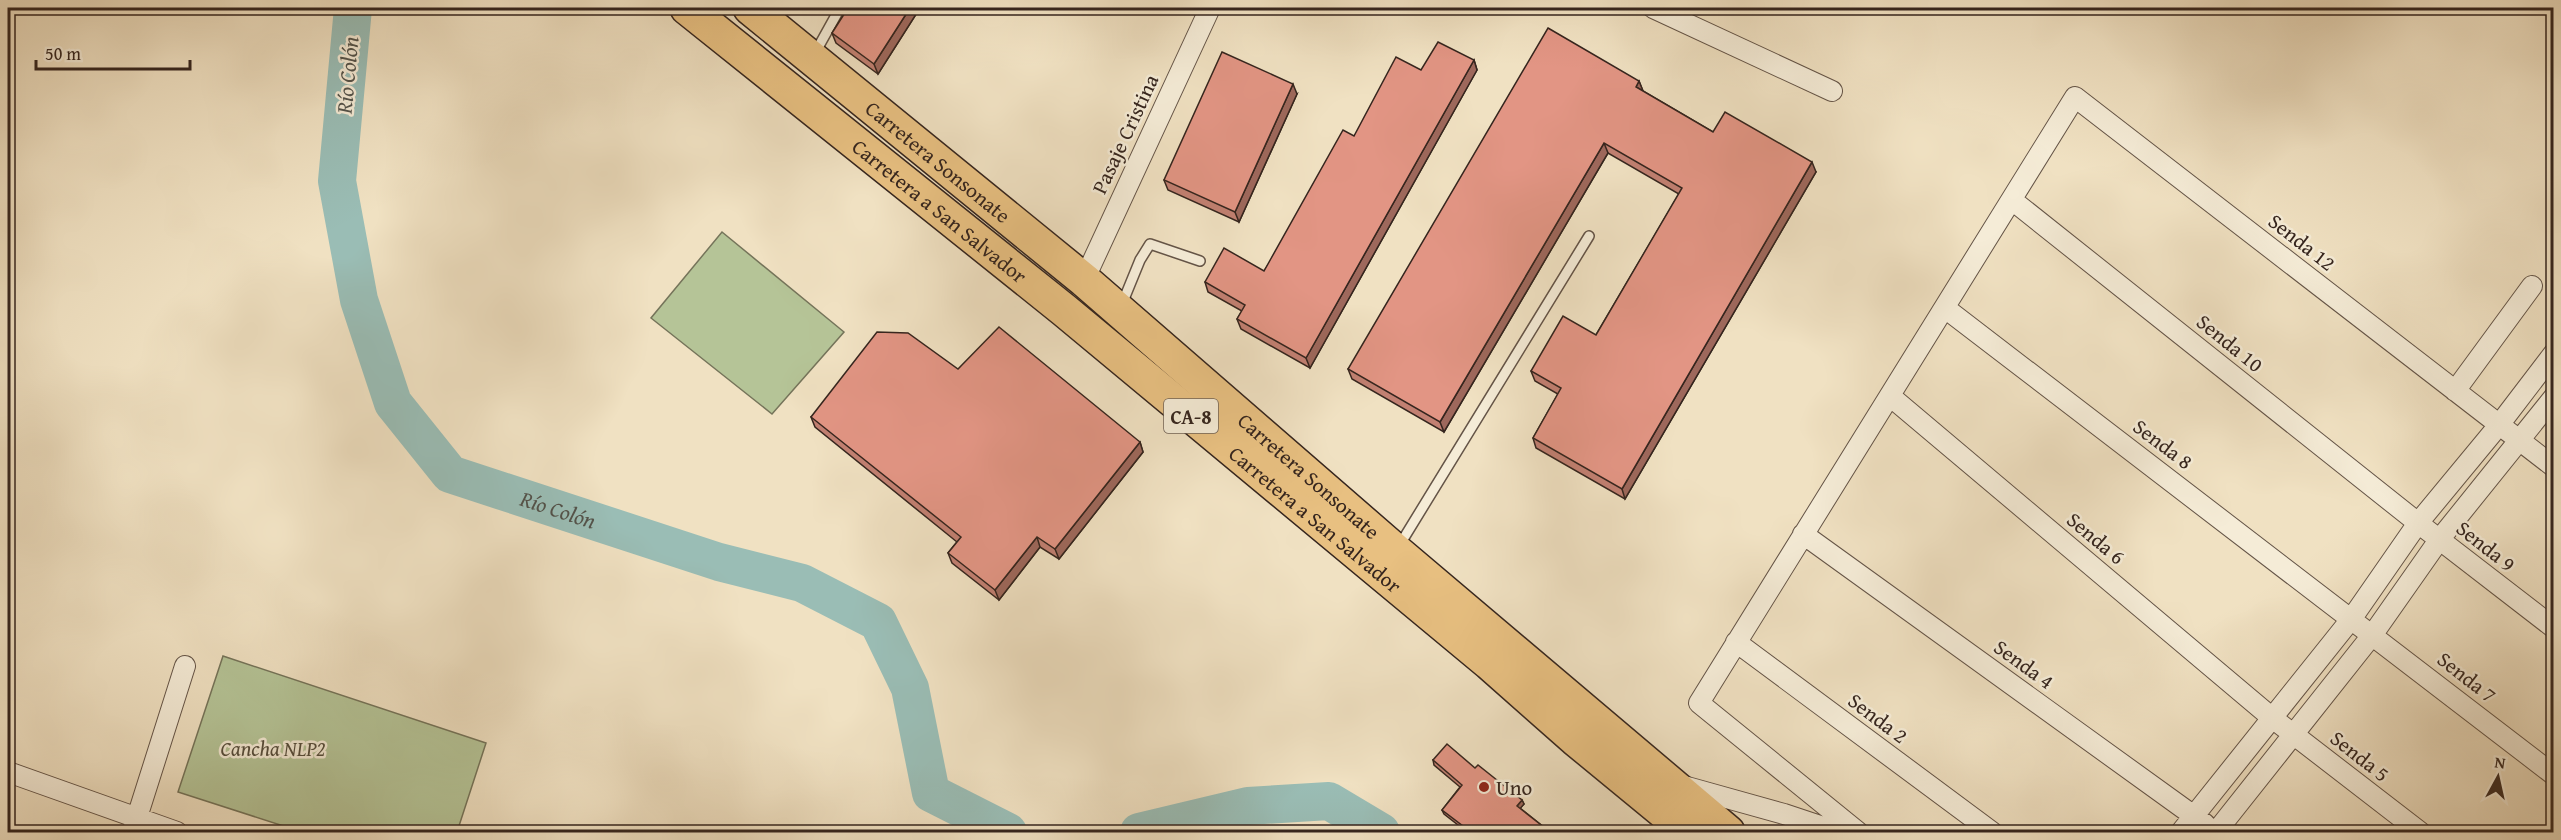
<svg xmlns="http://www.w3.org/2000/svg" width="2561" height="840" viewBox="0 0 2561 840" font-family="'Gentium Book Plus',serif">
  <style>
    .green { fill: #b5c497; stroke: #75745a; stroke-width: 1.5 }
    .lines { fill: none; stroke-linecap: round; stroke-linejoin: round }
    .river { stroke: #9abdb5; stroke-width: 38 }
    .lane-casing { stroke: #645447; stroke-width: 12 }
    .street-casing { stroke: #645447; stroke-width: 22 }
    .highway-casing { stroke: #35251e; stroke-width: 36 }
    .lane { stroke: #f5ecd7; stroke-width: 9 }
    .street { stroke: #f5ecd7; stroke-width: 20 }
    .highway { stroke: #e8c081; stroke-width: 33 }
    .wall { fill: #c28072; stroke: #35251e; stroke-width: 1.5 }
    .shaded-wall { fill: #9e685c; stroke: #35251e; stroke-width: 1.5 }
    .building { fill: #e29584; stroke: #35251e; stroke-width: 1.5 }
    .poi-dot { fill: #8f2418; stroke: #f5ecd7; stroke-width: 2 }
    .labels { text-anchor: middle; dominant-baseline: central; stroke-width: 5; stroke-linejoin: round; paint-order: stroke }
    .shield { fill: #f5ecd7; stroke: #6f6156; stroke-width: 1.5 }
    .shield-label { font-size: 20px; font-weight: bold; fill: #35251e }
    .street-label { font-size: 21px; fill: #35251e; stroke: #f5ecd7 }
    .park-label { font-size: 21px; font-style: italic; fill: #554d3c; stroke: #f5ecd7 }
    .poi-label { font-size: 21px; fill: #35251e; stroke: #f5ecd7; text-anchor: start }
    .water-label { font-size: 22px; font-style: italic; fill: #53534b; stroke: #f5ecd7 }
  </style>
  <rect width="100%" height="100%" fill="#f0e1c2"/>
  <filter id="stains"><feTurbulence type="fractalNoise" baseFrequency=".00333" numOctaves="4"/><feColorMatrix values="0 0 0 0 .2 0 0 0 0 .09 0 0 0 0 .02 0 0 0 .5 -.17"/></filter>
  <radialGradient id="worn" r=".72"><stop offset=".6" stop-color="#630" stop-opacity="0"/><stop offset="1" stop-color="#630" stop-opacity=".3"/></radialGradient>
  <path class="green" d="M722 232 844 332 772 414 651 318Z
    M223 656 486 743 457 832H302L178 792Z"/>
  <g class="lines">
    <g class="river">
      <path id="s1" d="M353 8 337 181 359 300 393 403 450 474 719 562 802 583 878 622 910 688 931 793 1008 832"/>
      <path d="M1139 832 1248 806 1329 801 1381 832"/>
    </g>
    <g class="lane-casing">
      <path id="lane" d="M815 53 840 8
        M1122 304 1140 260 1150 244 1200 261
        M1399 546 1589 236"/>
    </g>
    <g class="street-casing">
      <path id="street" d="M1653 8 1832 91
        M2012 200 2418 523 2554 628
        M1084 280 1210 8
        M1945 308 2554 775
        M2455 391 2532 286
        M1890 396 2271 717 2420 832
        M1803 534 2205 824
        M1736 642 1992 832
        M8 772 177 832
        M1680 785 1784 814 1838 832
        M133 830 185 666
        M1858 832 1699 703 2075 97 2554 467
        M2181 832 2352 618 2418 523 2499 425 2554 353
        M2216 832 2373 634 2439 540 2554 397"/>
    </g>
    <g class="highway-casing">
      <g id="highway">
        <path id="s2" d="M687 8 1064 310 1489 663 1575 739 1688 832"/>
        <path id="s3" d="M750 8 1084 280 1396 551 1728 832"/>
      </g>
    </g>
    <use href="#lane" class="lane"/>
    <use href="#street" class="street"/>
    <use href="#highway" class="highway"/>
  </g>
  <path class="wall" d="M848 8H920L878 74 836 43 832 33Z
    M1474 60 1477 70 1310 368 1241 329 1237 319 1242 311 1208 292 1205 282 1264 271 1354 136 1421 70Z
    M1639 81 1643 91 1713 132 1816 172 1625 499 1536 448 1533 438 1558 394 1535 381 1531 371 1596 335 1679 194 1608 153 1444 432 1352 379 1348 369Z
    M1297 94 1239 222 1168 190 1164 180Z
    M958 369 1140 442 1143 452 1059 559 1040 547 999 600 952 563 948 553 957 542 815 427 811 417Z
    M1433 760 1475 768 1522 800 1524 804 1520 808 1550 832H1467L1444 814 1442 810 1460 787 1434 765Z"/>
  <path class="shaded-wall" d="M910 8H920L878 74 874 64Z
    M1474 60 1477 70 1310 368 1306 358Z
    M1639 81 1643 91 1636 87Z
    M1293 84 1297 94 1239 222 1235 212Z
    M1604 143 1608 153 1444 432 1440 422Z
    M1812 162 1816 172 1625 499 1622 489Z
    M1140 442 1143 452 1059 559 1055 549Z
    M1037 537 1040 547 999 600 995 590Z
    M1522 800 1524 804 1519 810 1517 806Z"/>
  <path class="building" d="M848 8H910L874 64 832 33Z
    M1548 28 1639 81 1636 87 1713 132 1725 112 1812 162 1622 489 1533 438 1561 388 1531 371 1563 316 1596 335 1682 188 1604 143 1440 422 1348 369Z
    M1438 42 1474 60 1306 358 1237 319 1245 305 1205 282 1224 248 1264 271 1343 130 1354 136 1396 57 1421 70Z
    M1222 52 1293 84 1235 212 1164 180Z
    M999 327 1140 442 1055 549 1037 537 995 590 948 553 961 537 811 417 877 332 908 333 958 369Z
    M1447 744 1475 768 1478 765 1522 800 1517 806 1550 832H1471L1442 810 1462 785 1433 760Z"/>
  <circle class="poi-dot" cx="1484" cy="787" r="6"/>
  <g class="labels">
    <rect class="shield" x="1164" y="399" width="54" height="34" rx="4.5"/>
    <g class="shield-label">
      <text x="1191" y="416">CA-8</text>
    </g>
    <g class="street-label">
      <text transform="translate(1125 134) rotate(-65)">Pasaje Cristina</text>
      <text stroke="none"><textPath href="#s3" startOffset="243">Carretera Sonsonate</textPath></text>
      <text stroke="none"><textPath href="#s2" startOffset="324">Carretera a San Salvador</textPath></text>
      <text transform="translate(2302 242) rotate(38)">Senda 12</text>
      <text transform="translate(2230 343) rotate(39)">Senda 10</text>
      <text transform="translate(2163 444) rotate(37)">Senda 8</text>
      <text stroke="none"><textPath href="#s3" startOffset="729">Carretera Sonsonate</textPath></text>
      <text stroke="none"><textPath href="#s2" startOffset="810">Carretera a San Salvador</textPath></text>
      <text transform="translate(2096 538) rotate(40)">Senda 6</text>
      <text transform="translate(2486 546) rotate(38)">Senda 9</text>
      <text transform="translate(2024 664) rotate(36)">Senda 4</text>
      <text transform="translate(2467 677) rotate(38)">Senda 7</text>
      <text transform="translate(1878 718) rotate(37)">Senda 2</text>
      <text transform="translate(2360 756) rotate(38)">Senda 5</text>
    </g>
    <g class="park-label">
      <text x="273" y="748">Cancha NLP2</text>
    </g>
    <g class="poi-label">
      <text x="1496" y="787">Uno</text>
    </g>
    <g class="water-label">
      <text transform="translate(347 75) rotate(-85)">Río Colón</text>
      <text stroke="none"><textPath href="#s1" startOffset="608">Río Colón</textPath></text>
    </g>
  </g>
  <rect width="2561" height="840" fill="none" stroke="#f0e1c2" stroke-width="30"/>
  <rect x="9" y="9" width="2543" height="822" fill="none" stroke="#35251e" stroke-width="3"/>
  <rect x="15" y="15" width="2531" height="810" fill="none" stroke="#35251e" stroke-width="1.5"/>
  <g transform="translate(2498 777) rotate(8)" stroke="#f5ecd7" stroke-width="4.5" paint-order="stroke">
  <path d="M0-4.5L10 22L0 15L-10 22Z" fill="#35251e"/>
  <text y="-9" font-size="16" font-weight="bold" text-anchor="middle" fill="#35251e">N</text>
  </g>
  <path d="M36 60v9h154v-9" fill="none" stroke="#35251e" stroke-width="3"/>
  <text x="45" y="60" font-size="18" fill="#35251e" stroke="#f5ecd7" stroke-width="4.5" paint-order="stroke">50 m</text>
  <rect width="100%" height="100%" filter="url(#stains)"/>
  <rect width="100%" height="100%" fill="url(#worn)"/>
</svg>
